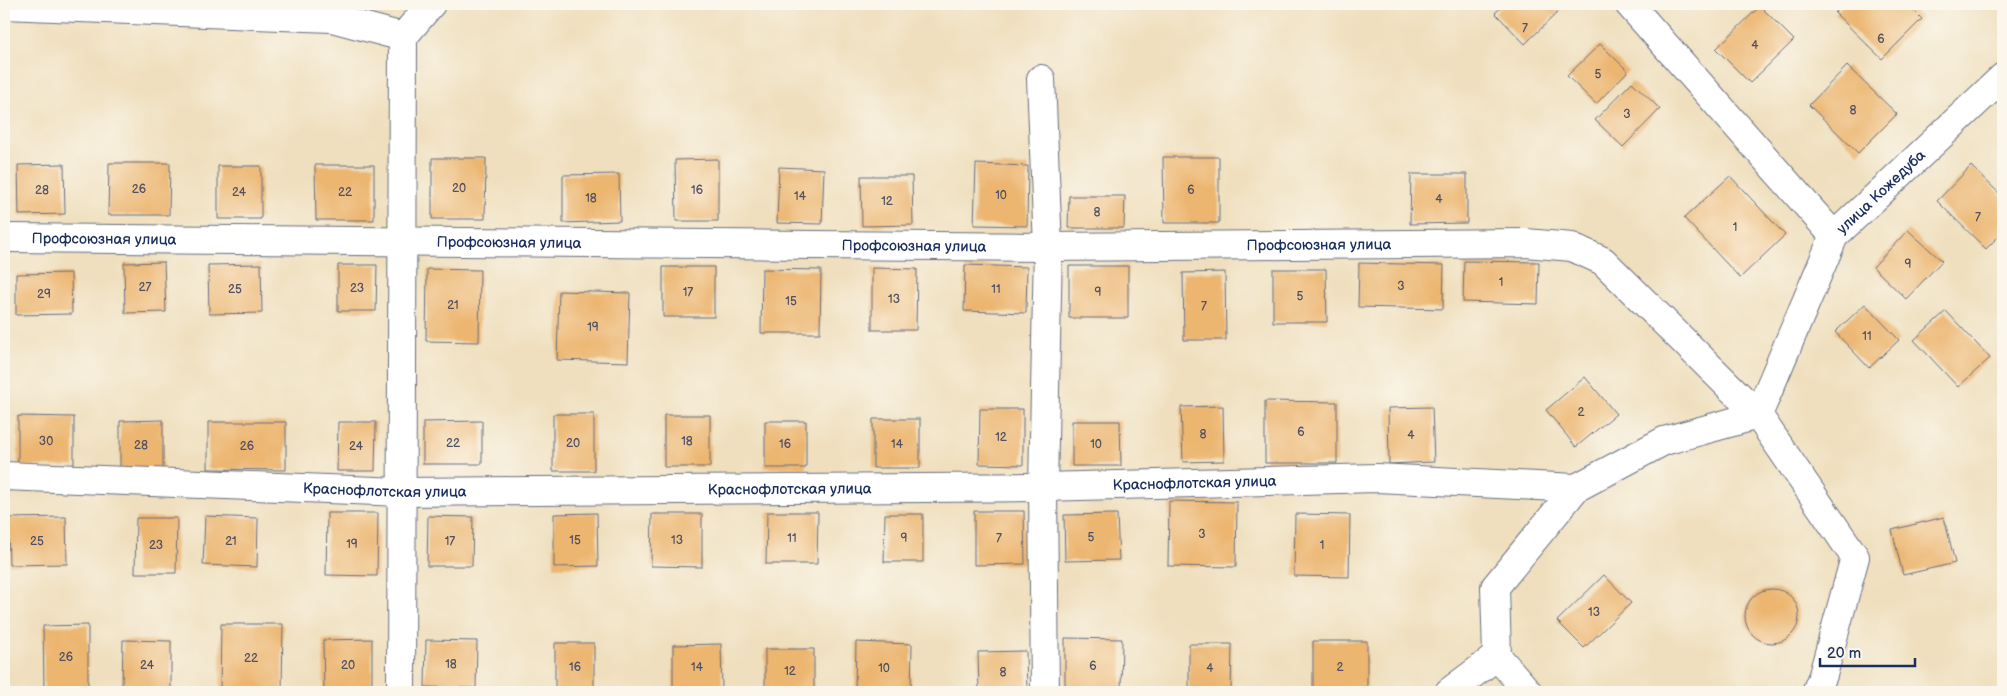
<svg xmlns="http://www.w3.org/2000/svg" width="2007" height="696" viewBox="0 0 2007 696" font-family="'Balsamiq Sans',sans-serif">
  <style>
    .building { fill: #ecb570 }
    .lines { fill: none; stroke-linecap: round; stroke-linejoin: round }
    .minor-casing { stroke: #656d80; stroke-width: 30 }
    .minor { stroke: #fff; stroke-width: 28 }
    .labels { text-anchor: middle; dominant-baseline: central; stroke-width: 4; stroke-linejoin: round; paint-order: stroke }
    .number-label { font-size: 12px; fill: #4f5062 }
    .street-label { font-size: 15px; fill: #1b2f5e; stroke: #fbf7ec }
  </style>
  <rect width="100%" height="100%" fill="#fbf7ec"/>
  <filter id="ink" filterUnits="userSpaceOnUse"><feTurbulence type="fractalNoise" baseFrequency=".02" numOctaves="2"/><feDisplacementMap in="SourceGraphic" scale="10" xChannelSelector="R" yChannelSelector="G"/><feConvolveMatrix kernelMatrix="1 2 1 2 8 2 1 2 1" color-interpolation-filters="sRGB"/></filter>
  <filter id="wash" filterUnits="userSpaceOnUse"><feTurbulence type="fractalNoise" baseFrequency=".0096" numOctaves="4" result="noise"/><feDisplacementMap in="SourceGraphic" scale="20" xChannelSelector="R" yChannelSelector="G"/><feGaussianBlur stdDeviation="1.12" result="paint"/><feColorMatrix in="noise" values="0 0 0 0 0 0 0 0 0 0 0 0 0 0 0 0 0 1.4 0 .05"/><feComposite in="paint" operator="in"/></filter>
  <g filter="url(#wash)">
    <rect width="100%" height="100%" fill="#efdfbe"/>
    <g id="blocks">
      <path class="building" d="M1505 4H1558L1562 8 1525 44 1495 13Z
        M1844 4H1907L1922 19 1882 59 1835 13Z
        M1760 6 1794 40 1750 83 1716 49Z
        M1600 44 1628 71 1596 104 1567 76Z
        M1847 66 1897 114 1858 153 1809 105Z
        M1632 82 1660 109 1623 147 1595 120Z
        M1163 157H1219V223H1164Z
        M432 158H486L485 219H432Z
        M718 159V221H676L675 160Z
        M109 163H170L169 215H108Z
        M64 164 65 214 19 215 18 165Z
        M976 164 1028 166 1027 226 974 225Z
        M315 165H374V220H316Z
        M218 166H261V219H218Z
        M1971 166 2003 197V232L1986 249 1937 201Z
        M779 167 824 169 822 224 777 223Z
        M619 174 620 221 563 223V175Z
        M1411 174H1467V223L1410 224Z
        M861 176H912L913 225 862 226Z
        M1730 176 1785 235 1740 278 1684 218Z
        M1069 196H1125L1124 228H1068Z
        M1908 230 1942 261 1906 299 1873 267Z
        M1464 261 1539 262 1538 304 1463 302Z
        M164 262 166 312 125 313 124 263Z
        M1359 263 1444 265 1443 309 1358 307Z
        M261 264 262 313 209 314 208 265Z
        M338 265H377L376 311H338Z
        M965 265 1027 267 1026 313 964 311Z
        M1069 266H1128V318H1069Z
        M663 267H714V317H663Z
        M872 268 917 269 916 330H872Z
        M427 269 480 270 479 342 426 341Z
        M762 269 821 270 820 333H761Z
        M1273 269H1326L1327 322H1273Z
        M1225 272 1226 340H1184L1183 273Z
        M71 273 72 314 16 315V274Z
        M559 291 630 293 628 362 557 360Z
        M1865 304 1899 340 1869 368 1835 332Z
        M1946 311 1990 358 1958 387 1914 340Z
        M1585 377 1616 414 1576 447 1546 410Z
        M1265 401 1337 402V463H1265Z
        M1223 406 1224 461 1183 462 1181 407Z
        M1432 407 1434 462 1389 464 1388 408Z
        M980 409H1023V465L979 464Z
        M553 414H594V471H553Z
        M664 415H710V467H664Z
        M18 416 74 417V466H18Z
        M873 419H920V468H873Z
        M163 420V469H120V421Z
        M482 421V464H423V422Z
        M765 421H806V468H765Z
        M1072 421H1120L1121 466H1072Z
        M208 422H286V470L208 469Z
        M338 422H376L375 471H337Z
        M1169 501 1237 502 1236 567 1168 566Z
        M974 511H1024L1025 564 974 565Z
        M767 512H818L817 564H766Z
        M327 513H378L377 576 326 575Z
        M597 513 598 566 554 567V514Z
        M652 514H702V567L651 566Z
        M885 514H923V562H884Z
        M1117 514 1119 560 1065 561 1064 515Z
        M1295 514 1350 515 1349 577 1294 576Z
        M205 516 258 518 257 567 203 565Z
        M428 516 473 517 472 566H427Z
        M66 517 67 564 9 565 8 518Z
        M1944 517 1955 563 1903 575 1892 530Z
        M136 518H177L176 573H135Z
        M1604 575 1631 603 1584 648 1557 621Z
        M1745 616a27 27 0 1 1 54 0a27 27 0 1 1-54 0Z
        M221 624H283L282 692H220Z
        M88 625V689H44L43 626Z
        M1065 638 1122 639 1121 692H1065Z
        M372 639V690L324 691 323 640Z
        M123 640 171 641V689L122 688Z
        M426 640 477 641 476 688 425 687Z
        M1313 641H1367V692H1313Z
        M856 642 912 644 911 692H855Z
        M555 643H594V691L555 690Z
        M721 644 722 690H673V645Z
        M1189 644H1232L1231 692H1189Z
        M765 649H814V692H765Z
        M1026 651 1027 692H979L978 652Z"/>
    </g>
  </g>
  <g filter="url(#ink)">
    <use href="#blocks" fill-opacity="0" stroke="#656d80" stroke-width="1"/>
    <g class="lines">
      <g class="minor-casing">
        <g id="minor">
          <path d="M1629 4 1834 236"/>
          <path d="M4 5 332 18 403 37"/>
          <path d="M403 37 431 4"/>
          <path d="M1041 79 1048 247 1043 487 1045 692"/>
          <path id="s1" d="M4 238 1048 247 1526 243 1572 247 1603 261 1758 415 1855 557 1823 675 1816 692"/>
          <path id="s2" d="M1758 415 1834 236 2003 77"/>
          <path id="s3" d="M4 476 401 492 1043 487 1377 478 1576 488"/>
          <path d="M401 692 403 37"/>
          <path d="M1449 692 1497 656"/>
          <path d="M1528 692 1497 656 1495 587 1576 488 1664 441 1758 415"/>
        </g>
      </g>
      <use href="#minor" class="minor"/>
    </g>
  </g>
  <g class="labels">
    <g class="number-label">
      <text x="1525" y="28">7</text>
      <text x="1881" y="39">6</text>
      <text x="1755" y="45">4</text>
      <text x="1598" y="74">5</text>
      <text x="1853" y="110">8</text>
      <text x="1627" y="114">3</text>
      <text x="459" y="188">20</text>
      <text x="139" y="189">26</text>
      <text x="42" y="190">28</text>
      <text x="697" y="190">16</text>
      <text x="1191" y="190">6</text>
      <text x="239" y="192">24</text>
      <text x="345" y="192">22</text>
      <text x="1001" y="195">10</text>
      <text x="800" y="196">14</text>
      <text x="591" y="198">18</text>
      <text x="1439" y="199">4</text>
      <text x="887" y="201">12</text>
      <text x="1097" y="212">8</text>
      <text x="1978" y="217">7</text>
      <text x="1735" y="227">1</text>
      <text x="1908" y="264">9</text>
      <text x="1501" y="282">1</text>
      <text x="1401" y="286">3</text>
      <text x="145" y="287">27</text>
      <text x="357" y="288">23</text>
      <text x="235" y="289">25</text>
      <text x="996" y="289">11</text>
      <text x="688" y="292">17</text>
      <text x="1098" y="292">9</text>
      <text x="44" y="294">29</text>
      <text x="1300" y="296">5</text>
      <text x="894" y="299">13</text>
      <text x="791" y="301">15</text>
      <text x="453" y="305">21</text>
      <text x="1204" y="306">7</text>
      <text x="593" y="327">19</text>
      <text x="1867" y="336">11</text>
      <text x="1581" y="412">2</text>
      <text x="1301" y="432">6</text>
      <text x="1203" y="434">8</text>
      <text x="1411" y="435">4</text>
      <text x="1001" y="437">12</text>
      <text x="46" y="441">30</text>
      <text x="687" y="441">18</text>
      <text x="453" y="443">22</text>
      <text x="573" y="443">20</text>
      <text x="785" y="444">16</text>
      <text x="897" y="444">14</text>
      <text x="1096" y="444">10</text>
      <text x="141" y="445">28</text>
      <text x="247" y="446">26</text>
      <text x="356" y="446">24</text>
      <text x="1202" y="534">3</text>
      <text x="1091" y="537">5</text>
      <text x="792" y="538">11</text>
      <text x="904" y="538">9</text>
      <text x="999" y="538">7</text>
      <text x="575" y="540">15</text>
      <text x="677" y="540">13</text>
      <text x="37" y="541">25</text>
      <text x="231" y="541">21</text>
      <text x="450" y="541">17</text>
      <text x="352" y="544">19</text>
      <text x="156" y="545">23</text>
      <text x="1322" y="545">1</text>
      <text x="1594" y="612">13</text>
      <text x="66" y="657">26</text>
      <text x="251" y="658">22</text>
      <text x="451" y="664">18</text>
      <text x="147" y="665">24</text>
      <text x="348" y="665">20</text>
      <text x="1093" y="666">6</text>
      <text x="575" y="667">16</text>
      <text x="697" y="667">14</text>
      <text x="1340" y="667">2</text>
      <text x="884" y="668">10</text>
      <text x="1210" y="668">4</text>
      <text x="790" y="671">12</text>
      <text x="1003" y="672">8</text>
    </g>
    <g class="street-label">
      <text stroke="none"><textPath href="#s2" startOffset="259">улица Кожедуба</textPath></text>
      <text stroke="none"><textPath href="#s1" startOffset="100">Профсоюзная улица</textPath></text>
      <text stroke="none"><textPath href="#s1" startOffset="505">Профсоюзная улица</textPath></text>
      <text stroke="none"><textPath href="#s1" startOffset="1315">Профсоюзная улица</textPath></text>
      <text stroke="none"><textPath href="#s1" startOffset="910">Профсоюзная улица</textPath></text>
      <text stroke="none"><textPath href="#s3" startOffset="1191">Краснофлотская улица</textPath></text>
      <text stroke="none"><textPath href="#s3" startOffset="786">Краснофлотская улица</textPath></text>
      <text stroke="none"><textPath href="#s3" startOffset="381">Краснофлотская улица</textPath></text>
    </g>
  </g>
  <rect width="2007" height="696" fill="none" stroke="#fbf7ec" stroke-width="20"/>
  <path d="M1820 658v8h95v-8" fill="none" stroke="#1b2f5e" stroke-width="2.5"/>
  <text x="1827" y="658" font-size="15" fill="#1b2f5e" stroke="#fbf7ec" stroke-width="4" paint-order="stroke">20 m</text>
</svg>
